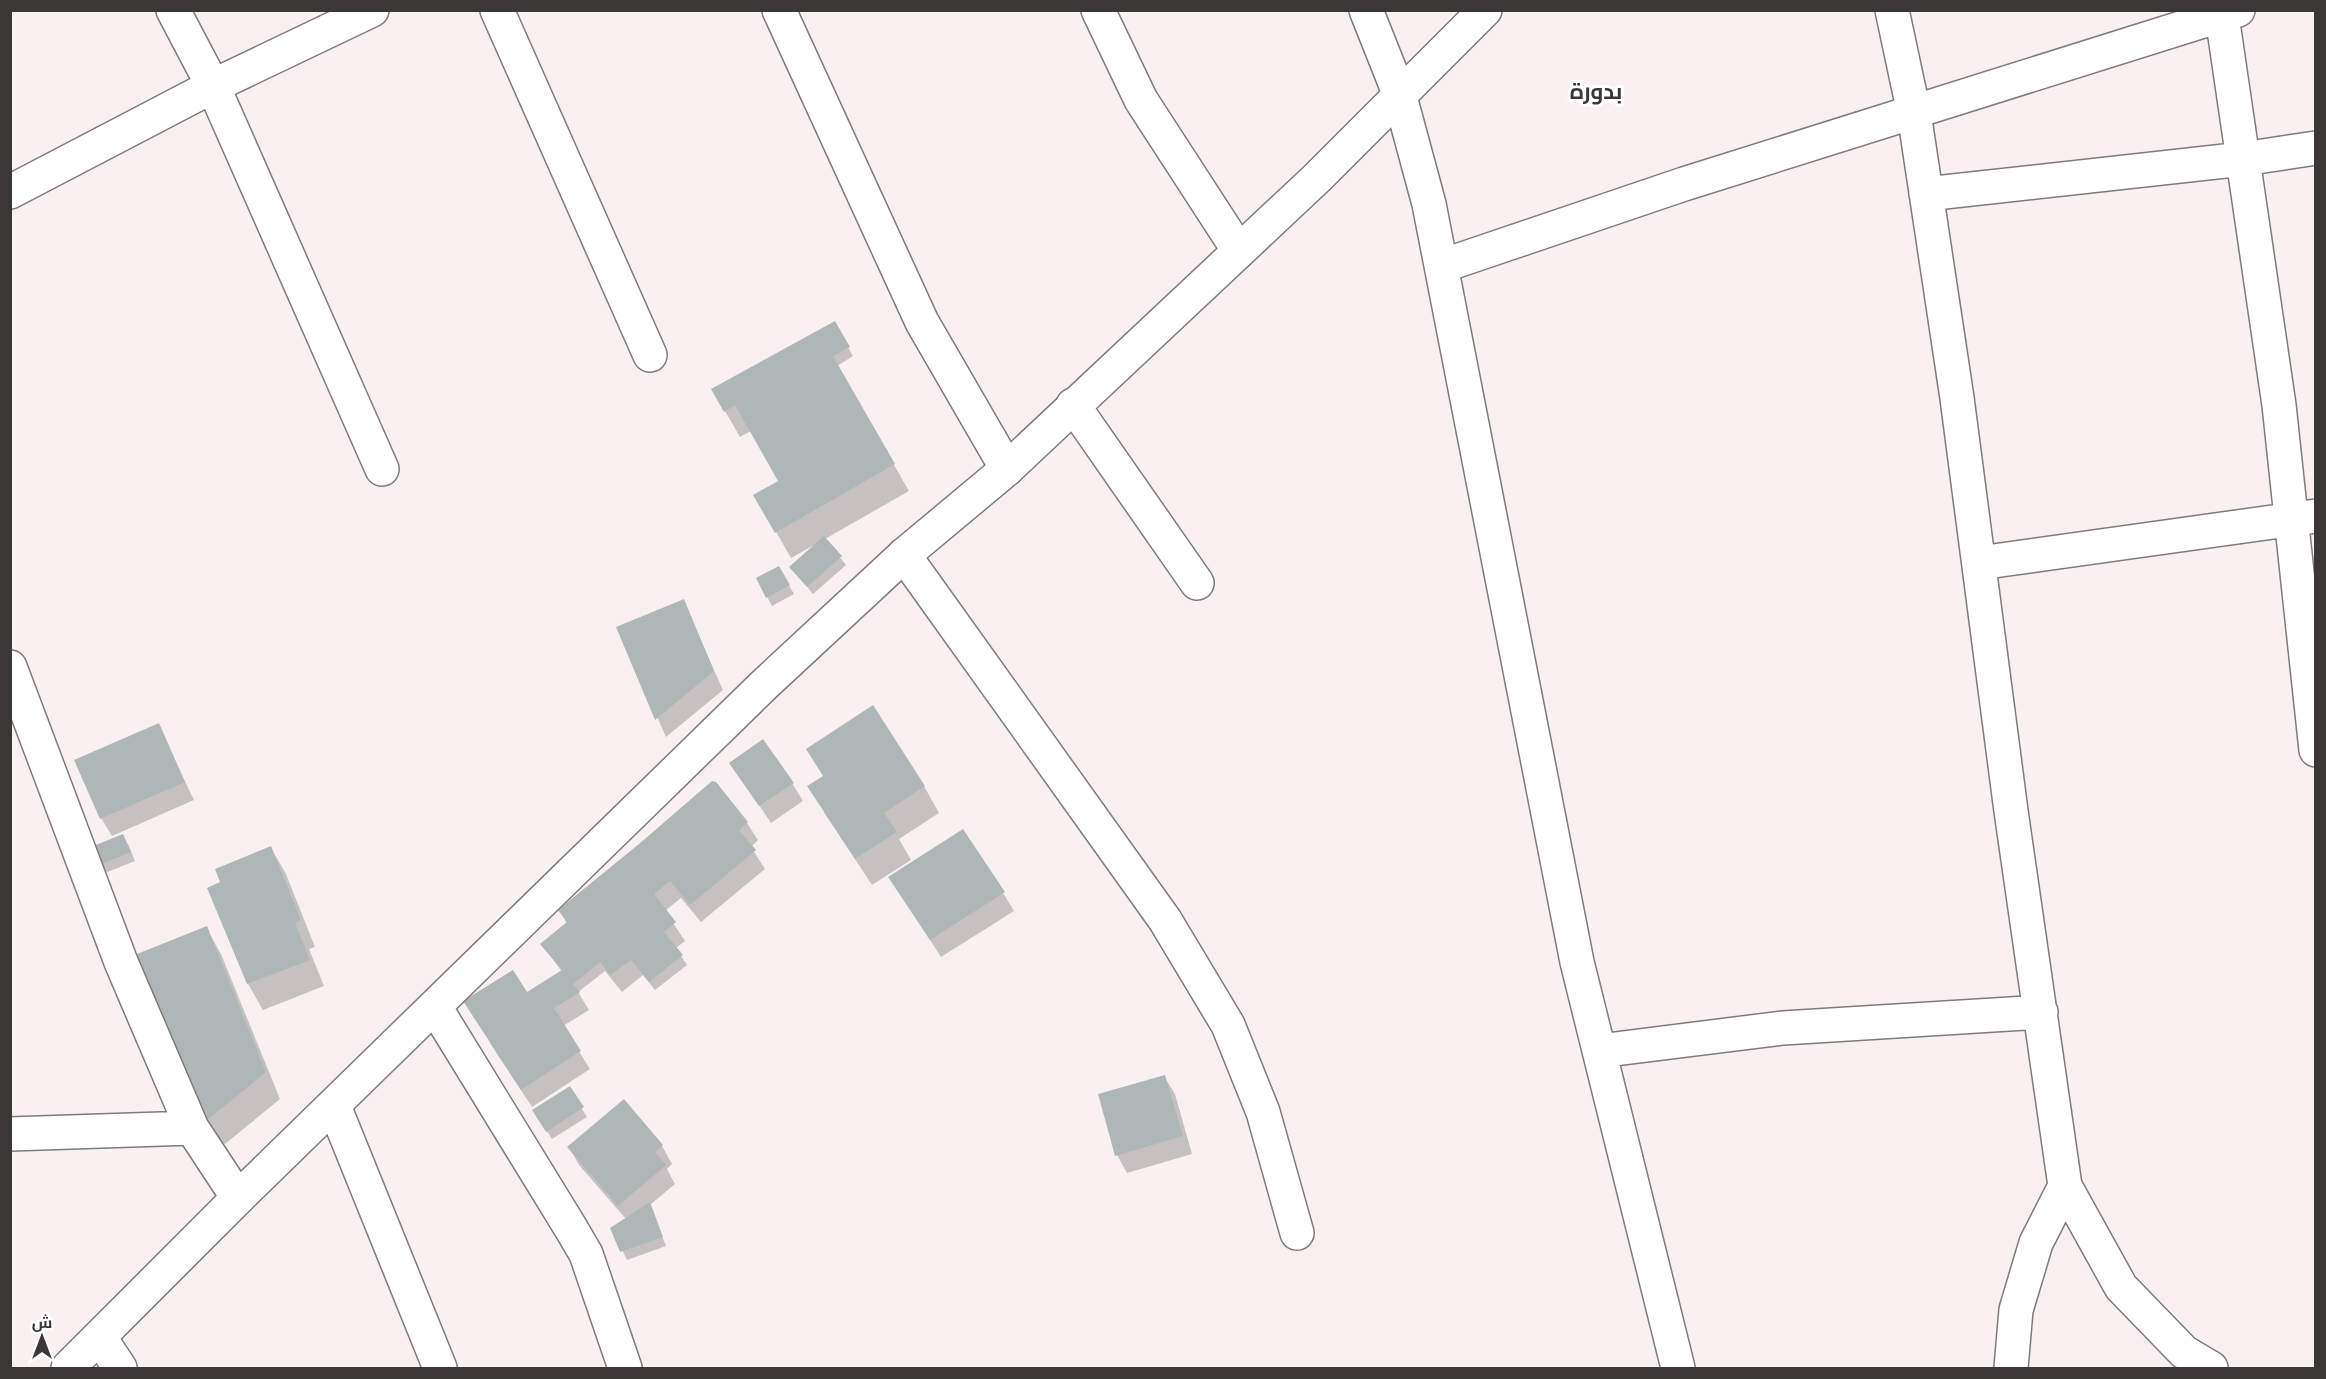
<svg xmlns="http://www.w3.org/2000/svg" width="2326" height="1379" viewBox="0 0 2326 1379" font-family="'Alegreya Sans',Cairo,sans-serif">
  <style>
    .shadow { fill: #0003 }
    .building { fill: #afb6b6 }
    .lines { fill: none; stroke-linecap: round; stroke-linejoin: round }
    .minor-casing { stroke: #817a7a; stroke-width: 36 }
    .tertiary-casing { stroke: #817a7a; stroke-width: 36 }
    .minor { stroke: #fff; stroke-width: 33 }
    .tertiary { stroke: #fff; stroke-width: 33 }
    .labels { text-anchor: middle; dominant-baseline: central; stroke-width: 6; stroke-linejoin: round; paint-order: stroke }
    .district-label { font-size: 22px; font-weight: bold; fill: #3a3737; stroke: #fff }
  </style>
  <rect width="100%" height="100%" fill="#f9f1f1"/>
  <path class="shadow" d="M834 323 853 356 837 366 909 491 825 539 846 565 813 594 791 567 814 545 791 558 755 495 780 481 751 431 740 437 713 390Z
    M779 568 794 594 772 606 758 579Z
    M683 601 723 690 666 737 618 628Z
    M158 725 194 800 112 836 101 818Z
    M731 763 792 783 803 801 771 823Z
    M824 777 924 786 939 813 899 839 911 860 872 885 824 812Z
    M747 823 758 840 751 847 765 869 701 922 681 898 665 911 685 941 676 948 687 965 655 990 643 975 622 992 605 971 578 992 589 1010 563 1026 590 1069 532 1107 490 1043 527 994 562 972 542 944 567 924 560 910Z
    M128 844 135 861 105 873 100 864Z
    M271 848 286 874 315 947 309 949 324 986 263 1010 248 984 209 889 222 883Z
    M1003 893 1014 911 941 957 901 895Z
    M206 928 221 954 280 1099 225 1144 215 1139 195 1105Z
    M1164 1076 1175 1094 1192 1154 1127 1173 1117 1155Z
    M569 1088 587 1117 552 1139 539 1119Z
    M662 1146 672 1164 667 1169 675 1184 650 1205 666 1246 627 1260 612 1229 626 1219 579 1165 569 1147Z"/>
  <path class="building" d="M835 321 850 347 833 356 895 464 775 533 753 495 778 481 735 405 724 412 711 389Z
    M824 536 842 556 807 587 789 567Z
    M779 566 790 585 766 598 756 578Z
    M684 599 714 671 655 720 616 627Z
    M873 705 925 786 884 813 897 832 855 859 807 786 823 776 806 749Z
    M159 723 185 782 100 819 74 760Z
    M763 739 794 783 759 806 729 763Z
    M712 781 716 782 748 822 739 830 756 850 690 905 670 881 654 894 676 922 664 932 683 955 649 982 631 960 610 975 600 962 573 984 580 992 554 1008 581 1051 521 1090 463 1001 513 970 527 992 562 970 540 944 567 922 558 910 639 844Z
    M963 829 1005 892 930 940 888 877Z
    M123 834 131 852 99 865 91 847Z
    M271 846 301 920 295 923 310 960 247 984 207 888 220 882 215 869Z
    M207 926 266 1072 210 1118 204 1117 132 956Z
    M1165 1075 1183 1136 1115 1156 1098 1094Z
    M570 1086 584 1107 546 1132 532 1110Z
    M624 1099 663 1145 655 1152 666 1165 618 1206 567 1147Z
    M650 1202 663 1237 620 1252 610 1228Z"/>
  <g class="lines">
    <g class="minor-casing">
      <path id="minor" d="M173 10 213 86 382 469
        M497 10 650 355
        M779 10 922 322 1007 469
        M1098 10 1141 100 1239 251
        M1366 10 1399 93 1429 204 1577 962 1678 1368
        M1892 10 1914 113 1957 398 2011 811 2065 1186 2036 1243 2016 1310 2011 1368
        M2222 16 2279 405 2316 750
        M10 192 213 86 372 10
        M1926 194 2243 159 2316 148
        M1442 266 1684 184 2238 10
        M1073 405 1197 583
        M904 555 1165 920 1228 1025 1263 1112 1297 1233
        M1979 563 2316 516
        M10 667 121 962 192 1128 238 1198
        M435 1007 572 1230 586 1254 625 1368
        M1599 1051 1783 1028 2041 1012
        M334 1106 440 1368
        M10 1134 192 1128
        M2065 1186 2121 1287 2184 1352 2211 1368
        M100 1338 120 1368"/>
    </g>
    <g class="tertiary-casing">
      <path id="tertiary" d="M68 1368 238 1198 764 685 904 555 1007 469 1317 178 1485 10"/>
    </g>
    <use href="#minor" class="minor"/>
    <use href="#tertiary" class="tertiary"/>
  </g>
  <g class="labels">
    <g class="district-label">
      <text x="1596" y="92">بدورة</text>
    </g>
  </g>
  <rect width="2326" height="1379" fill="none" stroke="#3a3737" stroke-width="24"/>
  <g transform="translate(42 1337)" stroke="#ffffff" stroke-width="4.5" paint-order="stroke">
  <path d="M0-4.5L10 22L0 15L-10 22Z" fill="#3a3737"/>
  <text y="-9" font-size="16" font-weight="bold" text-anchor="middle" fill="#3a3737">ش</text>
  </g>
</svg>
